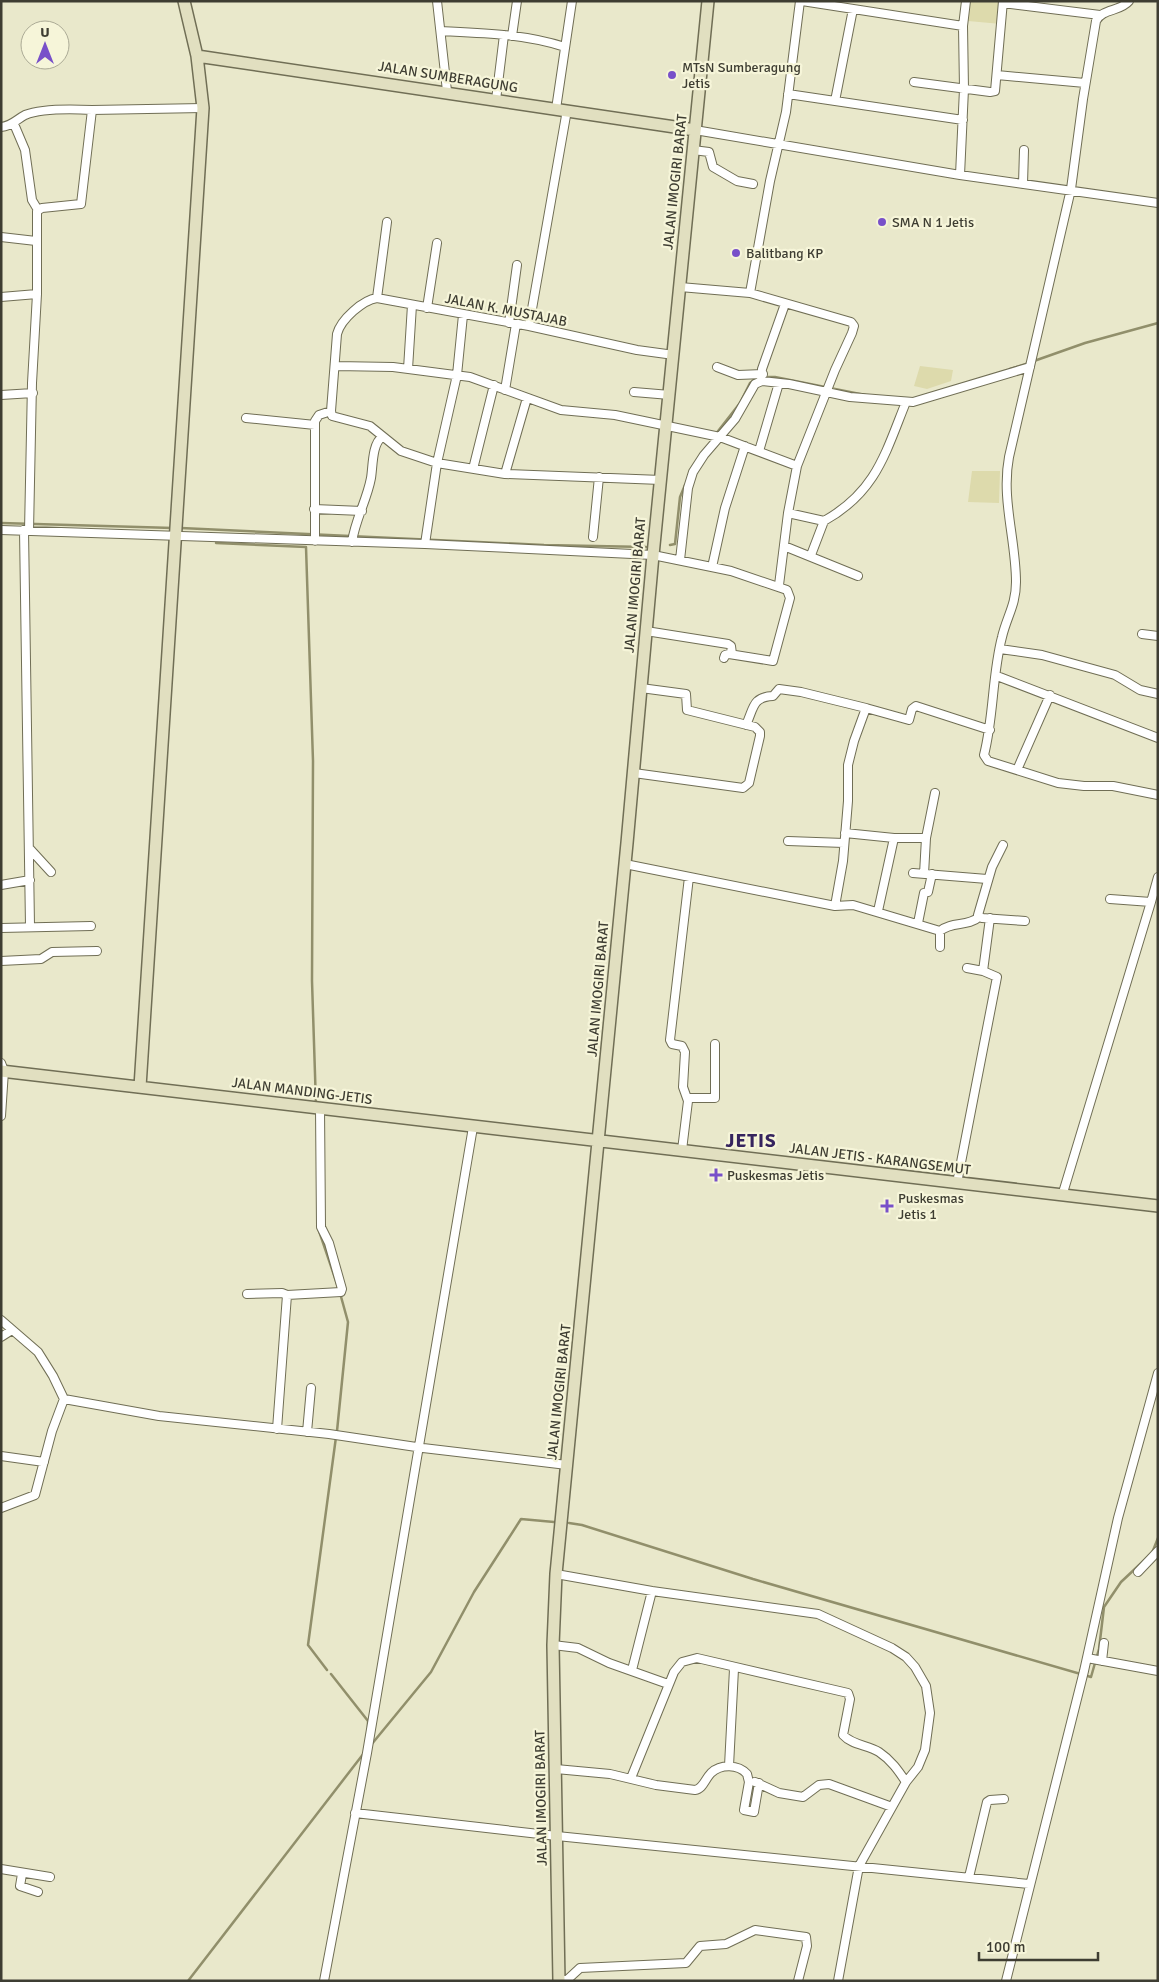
<svg xmlns="http://www.w3.org/2000/svg" width="1159" height="1982" viewBox="0 0 1159 1982" font-family="Signika,sans-serif">
  <style>
    .green { fill: #dddaac }
    .lines { fill: none; stroke-linecap: round; stroke-linejoin: round }
    .stream { stroke: #918f6b; stroke-width: 2.5 }
    .street-casing { stroke: #706e55; stroke-width: 10 }
    .secondary-casing { stroke: #706e55; stroke-width: 14 }
    .street { stroke: #fff; stroke-width: 8 }
    .secondary { stroke: #e1dfc0; stroke-width: 11 }
    .poi-dot { fill: #7850c9; stroke: #f6f5d9; stroke-width: 2 }
    .labels { text-anchor: middle; dominant-baseline: central; stroke-width: 4.5; stroke-linejoin: round; paint-order: stroke }
    .poi-label { font-size: 14px; fill: #3e3d32; stroke: #f6f5d9; text-anchor: start }
    .street-label { font-size: 14px; fill: #3e3d32; stroke: #f6f5d9 }
    .district-label { font-size: 19px; font-weight: bold; letter-spacing: 1px; fill: #36245e; stroke: #f6f5d9 }
  </style>
  <rect width="100%" height="100%" fill="#e9e8cb"/>
  <path class="green" d="M971 1H1001V24L968 21Z
    M920 366 953 370 951 381 927 389 914 386Z
    M972 471H1000L999 503 968 502Z"/>
  <g class="lines">
    <path class="stream" d="M1034 361 1085 343 1158 323
      M1010 369 1029 363
      M715 435 740 403 750 383 758 377H775L865 395
      M1 523 173 528
      M181 528 544 545 646 547
      M216 543 306 547 313 761 312 981 316 1105
      M670 545 675 544 680 497 685 485
      M318 1228 338 1287
      M337 1431 348 1322 340 1293
      M569 1523 582 1525 753 1579 1091 1677 1099 1649 1104 1607 1121 1582 1152 1553 1158 1538
      M327 1670 308 1645 336 1437
      M331 1674 368 1721V1727
      M371 1745 431 1672 474 1592 521 1519 554 1522
      M188 1981 364 1753"/>
    <g class="street-casing">
      <path id="street" d="M437 1 447 91
        M802 1 963 26
        M1129 1C1120 12 1103 8 1096 21L1083 99 1071 189 1009 457C1001 499 1016 540 1016 582 1016 605 1007 616 1002 637 992 675 994 716 984 755L988 761 1058 783 1084 786H1113L1158 795
        M1003 3 1100 15
        M441 31C483 33 525 34 565 47
        M512 36 517 1
        M997 75 1085 83
        M914 82 990 92 995 91 1003 1
        M788 94 963 120
        M496 100 504 35
        M835 101 853 9
        M556 109 572 1
        M14 124 25 150 32 200 38 210
        M1 127C12 126 17 119 25 115 43 108 73 109 92 110
        M695 130 960 175 1158 203
        M693 150 709 152 713 167 737 181 753 184
        M960 175 964 89 963 26 966 1
        M1023 184 1024 150
        M1 237 36 241
        M750 293 770 181 786 112 800 1
        M1 297 37 294
        M377 298 387 222
        M427 308 437 243
        M509 323 517 265
        M529 326 567 110
        M336 366 393 367 470 377 561 410 615 415 720 437 797 466 835 370 852 333 854 326 851 322 750 293 680 287
        M717 367 738 375 763 374
        M408 369 412 305
        M761 381 762 369 785 304
        M505 390 516 324
        M634 392 670 395
        M1 395 33 393
        M246 418 315 425
        M759 451 779 383
        M473 469 494 385
        M505 474 527 398
        M661 480 505 474 437 463 401 451 370 426 332 416 331 411 337 334C341 319 363 300 377 298L529 326 637 350 674 355
        M314 509 362 511
        M788 513 824 521
        M1 530 425 544 653 555 731 571 787 590 790 598 773 661 729 654 725 655 724 658
        M24 530 30 926
        M29 531 32 383 37 294V211L42 208 81 204 92 110 203 108
        M593 537 599 477
        M315 541V421L319 415 331 411
        M352 542C355 520 367 500 371 478 373 466 372 444 382 437
        M425 544 437 463 457 375 463 315
        M784 546 858 576
        M811 555 824 521C876 492 885 454 906 402
        M680 560 688 488 693 472 704 455 735 419 755 384 762 381 789 384 850 397 913 402 1030 367
        M712 567 725 508 745 446
        M779 585 788 513 797 466
        M646 631 728 644 731 646 732 654
        M1142 634 1158 636
        M1000 649 1042 655 1115 675 1140 690 1158 694
        M997 676 1158 738
        M746 725C754 708 752 697 773 696L779 689 801 692 866 708
        M1017 770 1050 695
        M634 773 743 788 749 783 760 736V732L755 727 687 710 686 694 641 688
        M845 833 894 838
        M788 841 844 843
        M1003 845 992 867 978 915 982 918 1025 921
        M29 848 51 872
        M625 864 835 906 853 905 940 931C952 921 968 927 979 917
        M913 873 987 879
        M924 874 926 838 935 793
        M1 885 30 880
        M928 892 932 874
        M1110 899 1151 902 1158 877
        M835 906 843 861 848 801V765L854 741 866 708 909 720 912 709 916 706 990 730
        M878 911 894 838H926
        M918 923 924 893
        M1 928 91 926
        M940 947V931
        M1 961 41 959 52 952 97 951
        M967 968 983 971
        M1 1063 4 1071 1 1116
        M688 1098H715V1044
        M682 1150 688 1101 683 1087 685 1052 682 1046 672 1044 670 1040 689 877
        M957 1183 997 977 983 971 990 918
        M1062 1196 1151 902
        M247 1294 282 1293 287 1295
        M1 1320 38 1352 53 1376 64 1399 52 1431 35 1495 1 1508
        M1 1337 12 1330
        M64 1399 159 1416 329 1434 423 1448 567 1465
        M277 1429 287 1295 341 1292 342 1289 329 1243 321 1227 320 1108
        M307 1432 311 1388
        M1 1456 44 1462
        M1138 1572 1158 1551
        M556 1574 652 1591 818 1614 892 1648 906 1657 915 1667 926 1686 930 1713 925 1750 918 1767 906 1782 859 1866 838 1981
        M553 1645 578 1648 609 1663 668 1684
        M1087 1658 1158 1671
        M1102 1661 1104 1643
        M632 1670 652 1591
        M729 1766 734 1669
        M556 1769 610 1774 656 1785 695 1790C703 1789 705 1779 711 1773 721 1764 738 1764 747 1774L749 1782 744 1810 754 1812 759 1783
        M631 1778 674 1672 682 1662 697 1658 848 1693 850 1699 843 1735C852 1745 868 1745 879 1752 891 1760 898 1770 906 1782
        M755 1782 779 1793 803 1797 819 1785 829 1784 892 1807
        M355 1813 557 1836 1029 1884
        M1 1869 50 1877
        M22 1874 20 1886 38 1892
        M969 1877 987 1802 990 1800 1004 1799
        M559 1980H567L580 1968 686 1963 700 1946 726 1944 755 1930 806 1937 807 1946 798 1981
        M324 1981 367 1753 473 1127
        M1006 1981 1084 1671 1118 1518 1158 1373"/>
    </g>
    <g class="secondary-casing">
      <path id="secondary" d="M197 56 695 130
        M1 1071 1158 1206
        M140 1087 203 108 197 56 184 1
        M559 1981 553 1645 556 1574 627 843 653 555 708 1"/>
    </g>
    <use href="#street" class="street"/>
    <use href="#secondary" class="secondary"/>
  </g>
  <g class="poi-dot">
    <circle cx="672" cy="75" r="5"/>
    <circle cx="882" cy="222" r="5"/>
    <circle cx="736" cy="253" r="5"/>
    <path d="M713.5 1167.5h5v5h5v5h-5v5h-5v-5h-5v-5h5z"/>
    <path d="M884.5 1198.5h5v5h5v5h-5v5h-5v-5h-5v-5h5z"/>
  </g>
  <g class="labels">
    <g class="poi-label">
      <text x="682" y="67">MTsN Sumberagung<tspan x="682" dy="16">Jetis</tspan></text>
      <text x="892" y="222">SMA N 1 Jetis</text>
      <text x="746" y="253">Balitbang KP</text>
      <text x="727" y="1175">Puskesmas Jetis</text>
      <text x="898" y="1198">Puskesmas<tspan x="898" dy="16">Jetis 1</tspan></text>
    </g>
    <g class="street-label">
      <text transform="translate(448 77) rotate(9)">JALAN SUMBERAGUNG</text>
      <text transform="translate(675 182) rotate(-84)">JALAN IMOGIRI BARAT</text>
      <text transform="translate(506 310) rotate(11)">JALAN K. MUSTAJAB</text>
      <text transform="translate(635 585) rotate(-85)">JALAN IMOGIRI BARAT</text>
      <text transform="translate(598 989) rotate(-85)">JALAN IMOGIRI BARAT</text>
      <text transform="translate(302 1091) rotate(7)">JALAN MANDING-JETIS</text>
      <text transform="translate(880 1159) rotate(7)">JALAN JETIS - KARANGSEMUT</text>
      <text transform="translate(559 1392) rotate(-84)">JALAN IMOGIRI BARAT</text>
      <text transform="translate(541 1798) rotate(-91)">JALAN IMOGIRI BARAT</text>
    </g>
    <g class="district-label">
      <text x="751" y="1141">JETIS</text>
    </g>
  </g>
  <rect width="1159" height="1982" fill="none" stroke="#3e3d32" stroke-width="5"/>
  <g transform="translate(45 45)"><circle r="24" fill="#f6f5d9" stroke="#acab96"/>
  <path d="M0-4L9 19L0 12L-9 19Z" fill="#7850c9"/>
  <text y="-8" font-size="14" font-weight="bold" text-anchor="middle" fill="#3e3d32">U</text>
  </g>
  <path d="M979 1952v8h119v-8" fill="none" stroke="#3e3d32" stroke-width="2.5"/>
  <text x="986" y="1952" font-size="15" fill="#3e3d32" stroke="#f6f5d9" stroke-width="4" paint-order="stroke">100 m</text>
</svg>
